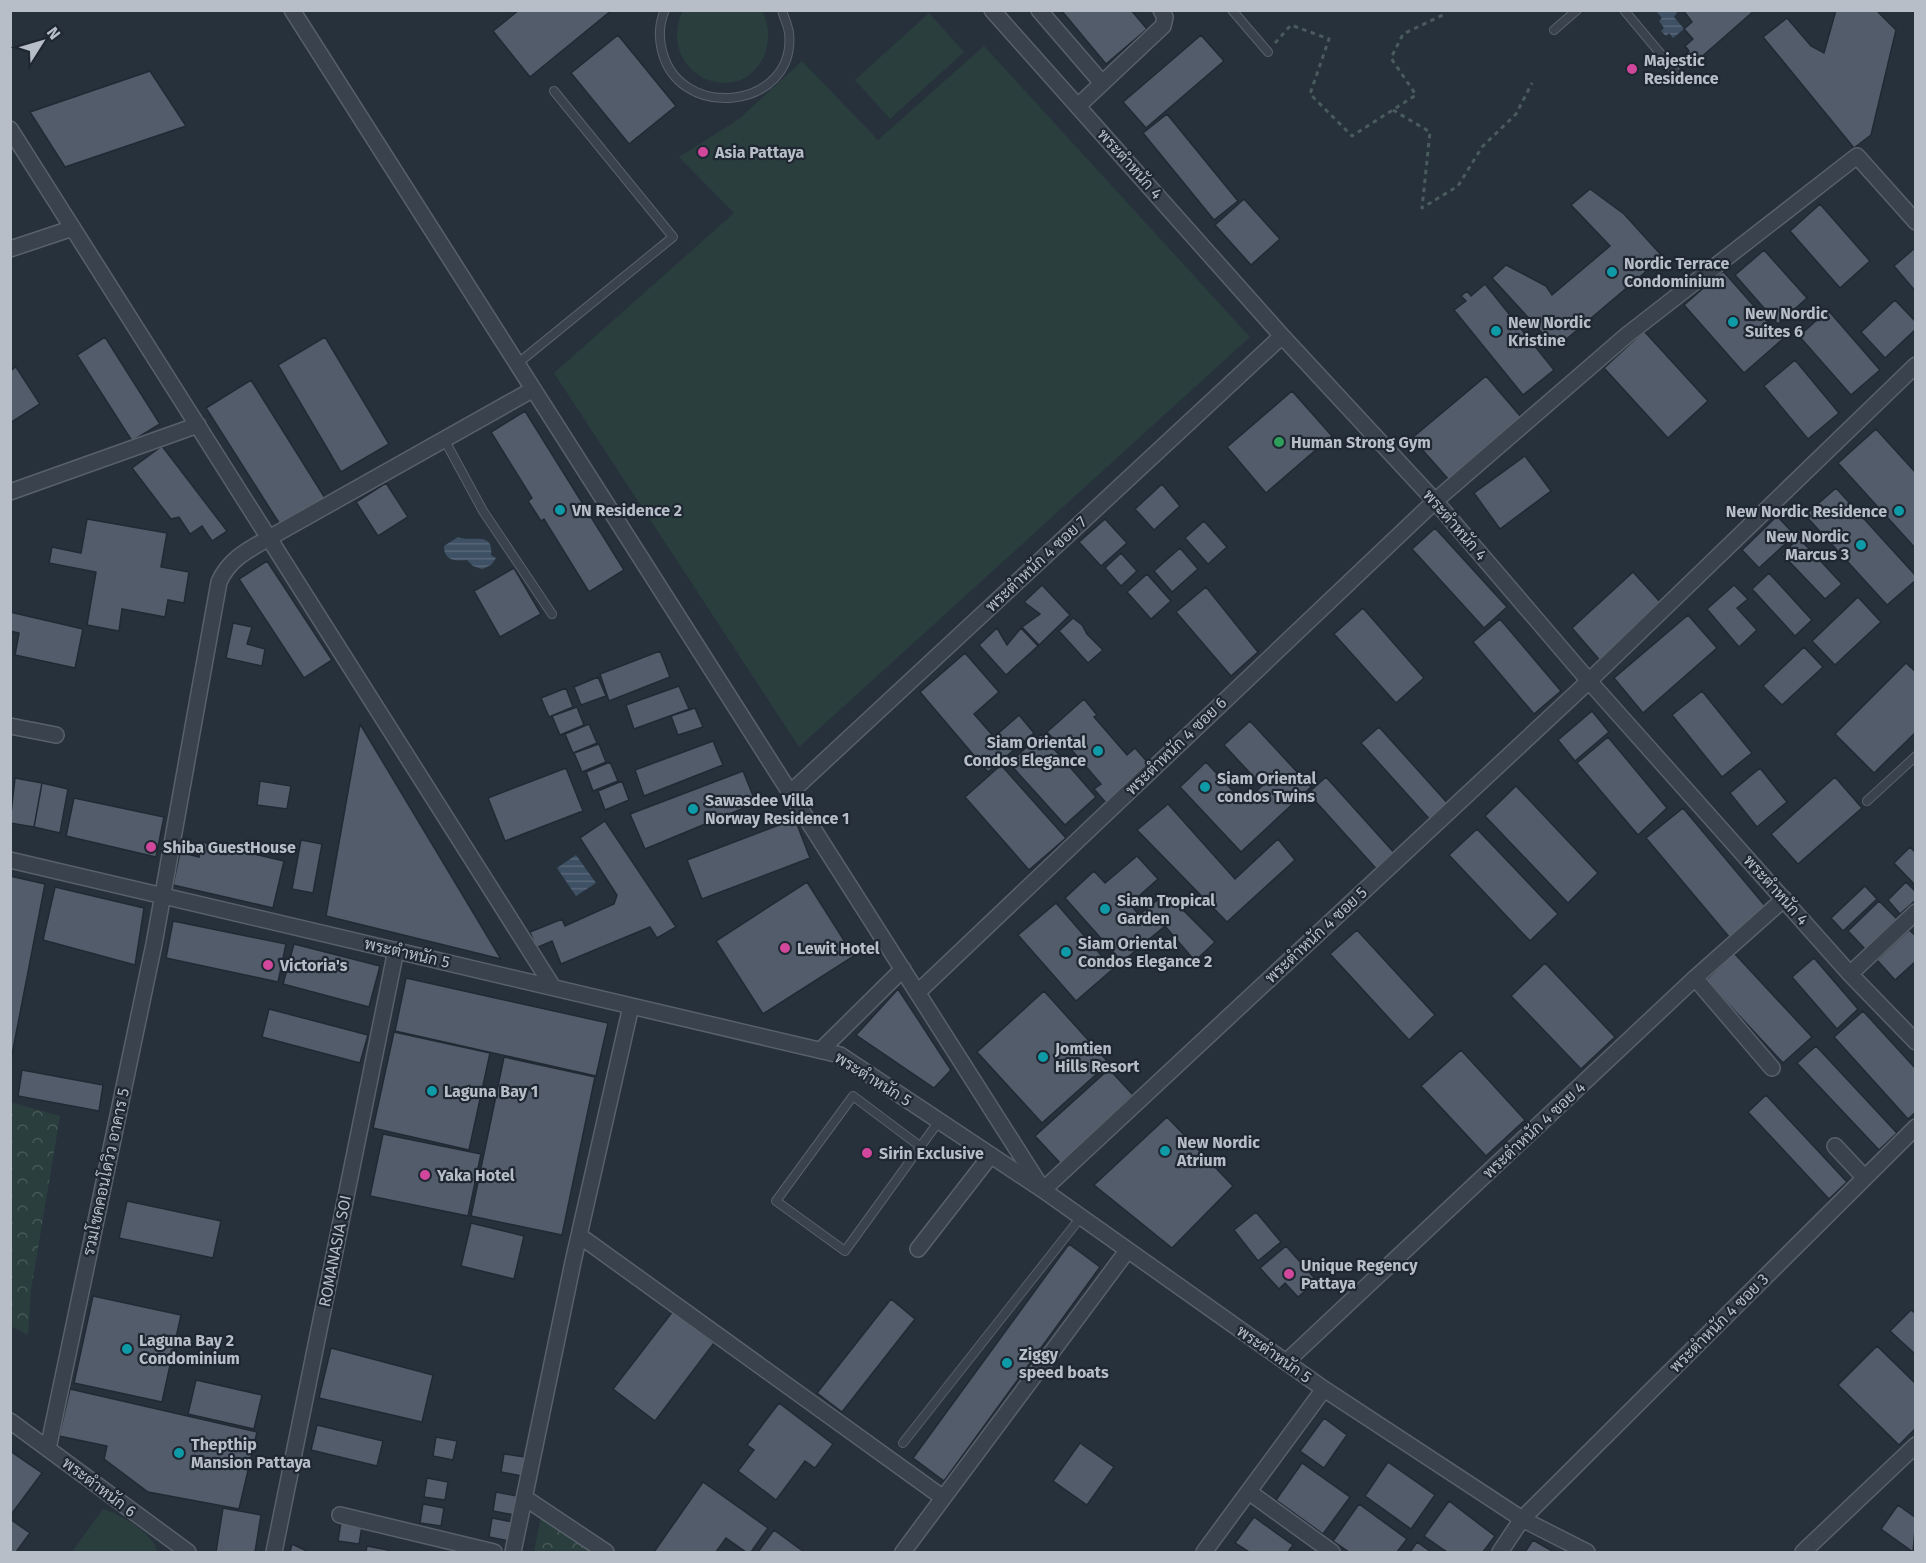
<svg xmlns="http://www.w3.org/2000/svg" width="1926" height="1563" viewBox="0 0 1926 1563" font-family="'Fira Sans',Sarabun,sans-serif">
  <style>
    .green { fill: #2a3e3e }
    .forest { fill: url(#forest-crowns) }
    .water { fill: url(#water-rules) }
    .building { fill: #525c6a; stroke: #212a34; stroke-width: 1.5 }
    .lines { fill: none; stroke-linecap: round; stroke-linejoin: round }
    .lane-casing { stroke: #58616b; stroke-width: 10 }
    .street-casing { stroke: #58616b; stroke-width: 18 }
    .path { stroke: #495b5d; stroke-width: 3; stroke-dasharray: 4.5 4.5; stroke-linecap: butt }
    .lane { stroke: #3a434d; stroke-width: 8 }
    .street { stroke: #3a434d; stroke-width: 15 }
    .hotel-dot { fill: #d1479c; stroke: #1f2832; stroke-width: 2 }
    .culture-dot { fill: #0f9aa8; stroke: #1f2832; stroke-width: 2 }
    .leisure-dot { fill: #2e9e5b; stroke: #1f2832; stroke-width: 2 }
    .labels { text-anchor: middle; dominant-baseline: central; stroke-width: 4.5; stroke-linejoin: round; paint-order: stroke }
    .poi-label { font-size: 16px; font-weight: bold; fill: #b7bec8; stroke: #1f2832; text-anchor: start }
    .street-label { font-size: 16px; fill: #b7bec8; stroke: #1f2832 }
  </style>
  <defs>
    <pattern id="forest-crowns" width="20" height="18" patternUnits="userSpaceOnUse" patternTransform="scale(1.5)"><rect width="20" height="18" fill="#2a3e3e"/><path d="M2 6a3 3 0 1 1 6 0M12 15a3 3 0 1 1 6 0" fill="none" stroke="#475858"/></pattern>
    <pattern id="water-rules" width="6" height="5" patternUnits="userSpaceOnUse" patternTransform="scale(1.5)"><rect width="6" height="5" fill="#3e5064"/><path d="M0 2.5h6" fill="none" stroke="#586779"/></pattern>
  </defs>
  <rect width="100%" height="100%" fill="#27313c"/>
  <path class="green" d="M683 10 762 11C780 43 757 90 716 82 682 75 668 40 683 10Z
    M929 13 964 52 890 119 855 80Z
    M984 46 1250 337 799 747 554 373 734 213 679 157 739 119 802 61 878 140Z
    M103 1509C120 1514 155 1534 157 1552H72Z"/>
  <path class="forest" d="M10 1102 60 1116 31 1290 28 1335 11 1326Z
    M541 1517 591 1552H534Z"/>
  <path class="water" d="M1656 11H1675L1677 13 1674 17 1684 29 1673 38 1669 33 1666 36 1661 31 1664 28 1659 21 1662 18Z
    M458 537C471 543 494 530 491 555L496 558 491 565 482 569 473 566 467 560C455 561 444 561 444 546Z
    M576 855 596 883 576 896 557 868Z"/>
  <path class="building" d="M519 10H612L530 77 493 31Z
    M1061 10H1131L1147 29 1106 64Z
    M1755 10 1690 67 1682 57 1689 51 1685 46 1693 39 1684 29 1692 22 1683 10Z
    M1836 10H1876L1896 30 1871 135 1854 148 1763 37 1787 18 1811 46 1824 53Z
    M618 35 676 106 629 144 571 73Z
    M1201 35 1224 61 1146 128 1123 102Z
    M150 71 186 126 65 167 30 112Z
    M1167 114 1238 201 1214 220 1143 133Z
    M1590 189 1624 214 1663 257 1556 348 1492 278 1506 265 1546 286 1552 295 1610 246 1571 205Z
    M1244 199 1280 239 1251 265 1215 225Z
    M1820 204 1870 261 1840 288 1790 231Z
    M1916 247V292L1894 266Z
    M1764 250 1807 298 1778 324 1735 275Z
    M1723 271 1783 339 1744 373 1684 305Z
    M1485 284 1554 370 1523 395 1454 310 1466 301 1461 296 1467 291 1471 296Z
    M1895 300 1916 322V329L1885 358 1861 332Z
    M1828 310 1880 370 1851 395 1799 336Z
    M1644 331 1708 401 1668 438 1604 368Z
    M105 337 160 424 132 441 77 355Z
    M325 337 389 444 341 472 278 365Z
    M1795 360 1839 413 1808 439 1764 386Z
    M16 367 40 404 10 423V371Z
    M1486 376 1521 417 1449 480 1412 438Z
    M251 380 325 498 281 526 206 408Z
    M1292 391 1332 436 1266 493 1227 447Z
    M525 411 624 570 589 592 544 519 541 521 528 501 532 498 491 432Z
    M1876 429 1916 473V549L1838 463Z
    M162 446 227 531 212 541 202 526 190 534 179 517 171 519 132 468Z
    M1525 456 1551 491 1500 529 1474 493Z
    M386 483 408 517 378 536 356 502Z
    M1162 484 1180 506 1154 530 1135 509Z
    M1836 488 1916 576V580L1887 605 1805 515Z
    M1777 516 1795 535 1759 568 1742 550Z
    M87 519 167 533 161 567 189 572 184 603 168 600 165 617 122 609 119 631 87 625 96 572 49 563 52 547 81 553Z
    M1105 519 1127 543 1101 566 1079 542Z
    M1204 521 1227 547 1208 564 1185 538Z
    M1435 528 1507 607 1484 628 1412 549Z
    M1799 538 1842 584 1825 599 1782 554Z
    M1180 548 1198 569 1172 592 1154 571Z
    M1121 553 1137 571 1121 586 1105 568Z
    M267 561 332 660 304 678 239 579Z
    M514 568 541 614 500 637 474 591Z
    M1633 572 1663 605 1603 664 1572 628Z
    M1769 573 1812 620 1795 636 1752 589Z
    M1147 574 1171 601 1151 619 1127 592Z
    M1042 585 1070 615 1039 645 1022 627 1040 614 1024 602Z
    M1734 585 1748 599 1737 608 1757 630 1739 647 1707 609Z
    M1206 587 1258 652 1231 676 1176 612Z
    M1858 597 1881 622 1835 665 1812 641Z
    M1363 608 1424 678 1396 703 1334 634Z
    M10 612 83 629 75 668 15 655 19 633 10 631Z
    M1688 615 1717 648 1643 713 1614 678Z
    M1073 618 1082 625 1087 634 1103 650 1088 663 1059 631Z
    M1500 619 1561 691 1534 714 1473 642Z
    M233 623 252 627 247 644 265 649 262 666 226 658Z
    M997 628 1007 645 1021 628 1038 646 1006 675 979 645Z
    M1804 647 1823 667 1782 705 1763 686Z
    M660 651 670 677 609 701 600 674Z
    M965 653 999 692 974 714 994 737 1019 715 1034 733 988 772 920 692Z
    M1906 663 1916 672V732L1874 773 1835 734Z
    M598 677 606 696 581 705 574 687Z
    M679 686 689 709 634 729 626 705Z
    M566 688 573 707 549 717 541 698Z
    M1702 691 1752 753 1722 777 1672 715Z
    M1084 699 1097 715 1094 717 1127 755 1135 748 1151 766 1107 804 1094 789 1101 784 1064 741 1059 745 1047 732Z
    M577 707 584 725 560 735 552 716Z
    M695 708 703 727 678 735 671 716Z
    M1592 711 1609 732 1575 761 1558 740Z
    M1250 721 1311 787 1241 852 1180 787 1206 762 1244 803 1262 786 1224 745Z
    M360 724 501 959 326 916Z
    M589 724 597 743 573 753 565 734Z
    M1379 727 1451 807 1433 823 1361 743Z
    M1041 734 1096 797 1065 825 1009 763Z
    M1608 737 1667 808 1638 835 1577 763Z
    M713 741 723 765 644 796 635 770Z
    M599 744 606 762 582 772 574 753Z
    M610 762 618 781 593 791 586 772Z
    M1001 765 1066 838 1029 870 965 797Z
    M566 768 583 811 505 841 488 798Z
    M1760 768 1787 802 1757 827 1730 793Z
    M743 771 756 803 645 849 630 814Z
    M1326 777 1398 857 1380 873 1308 793Z
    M1835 777 1862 808 1798 864 1771 834Z
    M15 778 42 783 34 827 10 823Z
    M260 781 291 786 287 809 257 805Z
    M622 781 629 800 605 810 598 791Z
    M42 783 68 789 60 833 34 827Z
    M1516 786 1598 873 1568 903 1485 816Z
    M74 798 164 817 156 857 66 836Z
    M1168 804 1235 879 1278 839 1295 860 1227 922 1137 830Z
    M1683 808 1766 907 1730 938 1646 838Z
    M795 819 810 858 702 899 687 860Z
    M605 821 676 927 657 938 650 927 561 964 552 941 536 948 530 932 562 919 565 926 614 904 617 895 580 838Z
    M1477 829 1558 914 1530 941 1449 855Z
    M301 840 322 844 313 893 292 889Z
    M202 842 284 861 273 908 173 885 180 852 199 857Z
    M1910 847 1916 853V886L1894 863Z
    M1137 856 1158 879 1130 904 1139 915 1166 893 1215 942 1195 961 1165 926 1122 962 1065 898 1094 871 1105 883Z
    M10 876 45 884 10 1065Z
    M807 882 854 956 763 1014 716 941Z
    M1906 882 1916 892V900L1900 914 1888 900Z
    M1865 886 1877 899 1843 931 1831 918Z
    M55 887 144 908 135 965 43 940Z
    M1879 901 1899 921 1867 951 1848 931Z
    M1056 903 1113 969 1076 1001 1018 935Z
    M173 921 286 944 278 982 166 958Z
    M1357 930 1435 1015 1409 1040 1330 954Z
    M1909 930 1916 936V961L1895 980 1877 960Z
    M294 944 380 966 369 1007 283 984Z
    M1734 953 1812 1037 1783 1063 1706 980Z
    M1814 958 1858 1009 1837 1029 1792 977Z
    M1545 963 1615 1037 1581 1069 1511 996Z
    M406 978 608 1023 596 1076 395 1031Z
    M898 989 951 1070 934 1088 856 1035Z
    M1044 991 1109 1063 1042 1123 977 1052Z
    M269 1009 368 1035 360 1063 262 1037Z
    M1863 1011 1916 1069V1112L1908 1119 1834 1037Z
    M394 1032 490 1053 469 1150 373 1128Z
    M1816 1046 1897 1133 1879 1150 1797 1063Z
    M1461 1050 1525 1120 1486 1156 1421 1086Z
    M504 1057 595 1077 562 1235 471 1216Z
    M1109 1069 1133 1095 1061 1164 1035 1136Z
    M22 1070 103 1085 99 1111 18 1096Z
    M1766 1095 1847 1182 1829 1199 1748 1112Z
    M1167 1117 1233 1186 1172 1248 1094 1185Z
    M383 1134 481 1154 468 1216 370 1196Z
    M127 1201 221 1221 213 1258 119 1238Z
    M1256 1212 1281 1242 1258 1261 1234 1230Z
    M471 1223 524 1236 514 1279 461 1266Z
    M1069 1244 1100 1267 944 1481 913 1458Z
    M1286 1246 1317 1281 1298 1297 1285 1283 1279 1289 1260 1268Z
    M93 1296 181 1315 162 1402 74 1383Z
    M891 1299 915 1319 842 1412 817 1393Z
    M1911 1310 1916 1314V1355L1890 1331Z
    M673 1311 714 1343 655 1421 613 1389Z
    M1877 1346 1916 1384V1428L1899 1445 1838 1385Z
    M331 1348 433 1375 422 1422 319 1398Z
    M196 1380 262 1395 254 1429 188 1414Z
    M70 1389 257 1432 239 1509 148 1492 104 1459 107 1446 59 1436Z
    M779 1403 833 1444 815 1468 805 1461 776 1500 738 1471 754 1450 747 1445Z
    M1324 1418 1347 1435 1324 1468 1300 1451Z
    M317 1425 383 1441 377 1466 311 1450Z
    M436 1437 457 1441 453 1460 433 1456Z
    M1080 1443 1114 1467 1087 1505 1053 1481Z
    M10 1451 42 1473 10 1516Z
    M504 1454 525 1457 522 1476 501 1472Z
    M1388 1462 1435 1495 1411 1529 1365 1496Z
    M1302 1463 1350 1497 1323 1534 1276 1500Z
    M427 1478 448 1482 445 1500 424 1497Z
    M703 1482 768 1528 751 1552H746L726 1538 716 1552H654Z
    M496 1492 517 1496 514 1515 493 1511Z
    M1449 1501 1495 1536 1483 1552H1447L1424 1536Z
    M423 1504 444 1508 441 1526 420 1523Z
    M1359 1504 1407 1539 1397 1552H1349L1333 1541Z
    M1898 1505 1916 1518 1913 1552 1881 1529Z
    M223 1508 261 1515 255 1552H216Z
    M1254 1517 1293 1545 1288 1552H1249L1235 1543Z
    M492 1518 513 1522 509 1541 489 1537Z
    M10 1519 30 1533 16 1552H10Z
    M341 1522 362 1526 359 1544 338 1541Z
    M774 1530 804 1552H758Z
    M1533 1540 1554 1552H1525Z
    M1417 1542 1431 1552H1410Z
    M292 1544 309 1552H290Z
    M367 1546 388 1550V1552H366Z"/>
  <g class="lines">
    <g class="lane-casing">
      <path id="lane" d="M665 10C660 21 659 35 661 46 675 124 797 110 789 33 788 25 784 18 782 10
        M1232 10 1268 52
        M1624 10 1675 71
        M1554 30 1577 10
        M517 364 673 237 554 91
        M444 439 483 511 552 614
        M1867 801 1916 756
        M921 1147 853 1096 776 1201 845 1251 939 1121
        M903 1443 1081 1217"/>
    </g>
    <g class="street-casing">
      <path id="street" d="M292 10 1043 1190 1589 681 1916 365
        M992 10 1282 336 1435 501 1589 681 1850 974 1916 1042
        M1039 10 1102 83
        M1078 106 1163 26 1165 17 1161 10
        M10 129 553 987
        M10 249 73 228
        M10 492 198 425
        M10 726 56 735
        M791 792 1282 336
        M10 860 840 1055 1043 1190 1324 1389 1522 1519 1587 1552
        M1850 974 1916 912
        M1695 978 1772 1068
        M918 992 1435 501 1627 335 1857 156 1916 222
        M821 1050 903 969
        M1835 1146 1865 1178
        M580 1236 942 1497
        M918 1249 991 1155
        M1286 1362 1695 978 1784 899
        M10 1421 188 1552
        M48 1449 154 944 219 582C229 559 248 550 269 538L532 390
        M1249 1492 1332 1552
        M525 1498 606 1552
        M340 1515 494 1552
        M274 1552 396 950
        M513 1552 573 1262 631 1006
        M903 1552 1127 1251
        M1204 1552 1324 1389
        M1500 1552 1522 1519 1916 1127
        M1803 1552 1916 1445"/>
    </g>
    <path class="path" d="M1275 43 1291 25 1329 39 1310 94 1352 136 1416 95 1391 58 1403 34 1445 14
      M1393 110 1430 132 1422 208 1458 186 1482 147 1516 114 1532 83"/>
    <use href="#lane" class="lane"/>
    <use href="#street" class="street"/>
  </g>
  <g class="hotel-dot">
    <circle cx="1632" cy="69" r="6"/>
    <circle cx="703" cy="152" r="6"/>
    <circle cx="151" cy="847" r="6"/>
    <circle cx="785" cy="948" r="6"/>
    <circle cx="268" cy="965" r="6"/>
    <circle cx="867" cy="1153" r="6"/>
    <circle cx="425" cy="1175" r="6"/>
    <circle cx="1289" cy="1274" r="6"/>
  </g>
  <g class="culture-dot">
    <circle cx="1612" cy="272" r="6"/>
    <circle cx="1733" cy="322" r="6"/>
    <circle cx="1496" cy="331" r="6"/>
    <circle cx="560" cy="510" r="6"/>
    <circle cx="1899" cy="511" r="6"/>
    <circle cx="1861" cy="545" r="6"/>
    <circle cx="1098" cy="751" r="6"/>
    <circle cx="1205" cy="787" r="6"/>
    <circle cx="693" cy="809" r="6"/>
    <circle cx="1105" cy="909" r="6"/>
    <circle cx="1066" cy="952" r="6"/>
    <circle cx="1043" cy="1057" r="6"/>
    <circle cx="432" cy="1091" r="6"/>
    <circle cx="1165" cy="1151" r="6"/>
    <circle cx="127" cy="1349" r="6"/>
    <circle cx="1007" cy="1363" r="6"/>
    <circle cx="179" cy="1453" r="6"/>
  </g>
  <circle class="leisure-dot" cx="1279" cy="442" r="6"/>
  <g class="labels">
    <g class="poi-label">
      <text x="1644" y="60">Majestic<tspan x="1644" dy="18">Residence</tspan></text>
      <text x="715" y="152">Asia Pattaya</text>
      <text x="1624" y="263">Nordic Terrace<tspan x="1624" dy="18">Condominium</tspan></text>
      <text x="1745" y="313">New Nordic<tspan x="1745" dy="18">Suites 6</tspan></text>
      <text x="1508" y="322">New Nordic<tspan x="1508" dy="18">Kristine</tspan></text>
      <text x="1291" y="442">Human Strong Gym</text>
      <text x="572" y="510">VN Residence 2</text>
      <text x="1887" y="511" text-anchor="end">New Nordic Residence</text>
      <text x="1849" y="536" text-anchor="end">New Nordic<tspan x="1849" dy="18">Marcus 3</tspan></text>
      <text x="1086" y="742" text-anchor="end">Siam Oriental<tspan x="1086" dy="18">Condos Elegance</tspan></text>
      <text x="1217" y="778">Siam Oriental<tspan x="1217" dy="18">condos Twins</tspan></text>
      <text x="705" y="800">Sawasdee Villa<tspan x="705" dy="18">Norway Residence 1</tspan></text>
      <text x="163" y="847">Shiba GuestHouse</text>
      <text x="1117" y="900">Siam Tropical<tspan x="1117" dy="18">Garden</tspan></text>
      <text x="1078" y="943">Siam Oriental<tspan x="1078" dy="18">Condos Elegance 2</tspan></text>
      <text x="797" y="948">Lewit Hotel</text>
      <text x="280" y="965">Victoria's</text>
      <text x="1055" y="1048">Jomtien<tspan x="1055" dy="18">Hills Resort</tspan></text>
      <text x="444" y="1091">Laguna Bay 1</text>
      <text x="1177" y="1142">New Nordic<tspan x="1177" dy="18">Atrium</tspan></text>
      <text x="879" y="1153">Sirin Exclusive</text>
      <text x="437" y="1175">Yaka Hotel</text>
      <text x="1301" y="1265">Unique Regency<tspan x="1301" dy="18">Pattaya</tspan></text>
      <text x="139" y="1340">Laguna Bay 2<tspan x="139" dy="18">Condominium</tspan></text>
      <text x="1019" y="1354">Ziggy<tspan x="1019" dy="18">speed boats</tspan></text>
      <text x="191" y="1444">Thepthip<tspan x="191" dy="18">Mansion Pattaya</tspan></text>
    </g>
    <g class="street-label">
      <text transform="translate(1130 164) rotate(48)">พระตำหนัก 4</text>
      <text transform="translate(1455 525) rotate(49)">พระตำหนัก 4</text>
      <text transform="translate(1036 564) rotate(-43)">พระตำหนัก 4 ซอย 7</text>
      <text transform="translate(1176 746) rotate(-44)">พระตำหนัก 4 ซอย 6</text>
      <text transform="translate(1776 890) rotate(48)">พระตำหนัก 4</text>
      <text transform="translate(1316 935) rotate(-43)">พระตำหนัก 4 ซอย 5</text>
      <text transform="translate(407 953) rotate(13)">พระตำหนัก 5</text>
      <text transform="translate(873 1079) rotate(32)">พระตำหนัก 5</text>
      <text transform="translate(1534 1130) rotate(-43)">พระตำหนัก 4 ซอย 4</text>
      <text transform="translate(106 1172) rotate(-78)">รวมโชคคอนโดวิว อาคาร 5</text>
      <text transform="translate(335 1251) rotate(-79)">ROMANASIA SOI</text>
      <text transform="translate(1719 1323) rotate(-45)">พระตำหนัก 4 ซอย 3</text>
      <text transform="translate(1274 1354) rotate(35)">พระตำหนัก 5</text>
      <text transform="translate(99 1487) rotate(37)">พระตำหนัก 6</text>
    </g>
  </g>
  <rect width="1926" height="1563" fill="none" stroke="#b7bec8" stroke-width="24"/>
  <g transform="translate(42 42) rotate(53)" stroke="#1f2832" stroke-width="4.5" paint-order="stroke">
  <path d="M0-4.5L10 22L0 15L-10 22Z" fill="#b7bec8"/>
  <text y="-9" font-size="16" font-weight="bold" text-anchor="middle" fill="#b7bec8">N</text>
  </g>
</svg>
